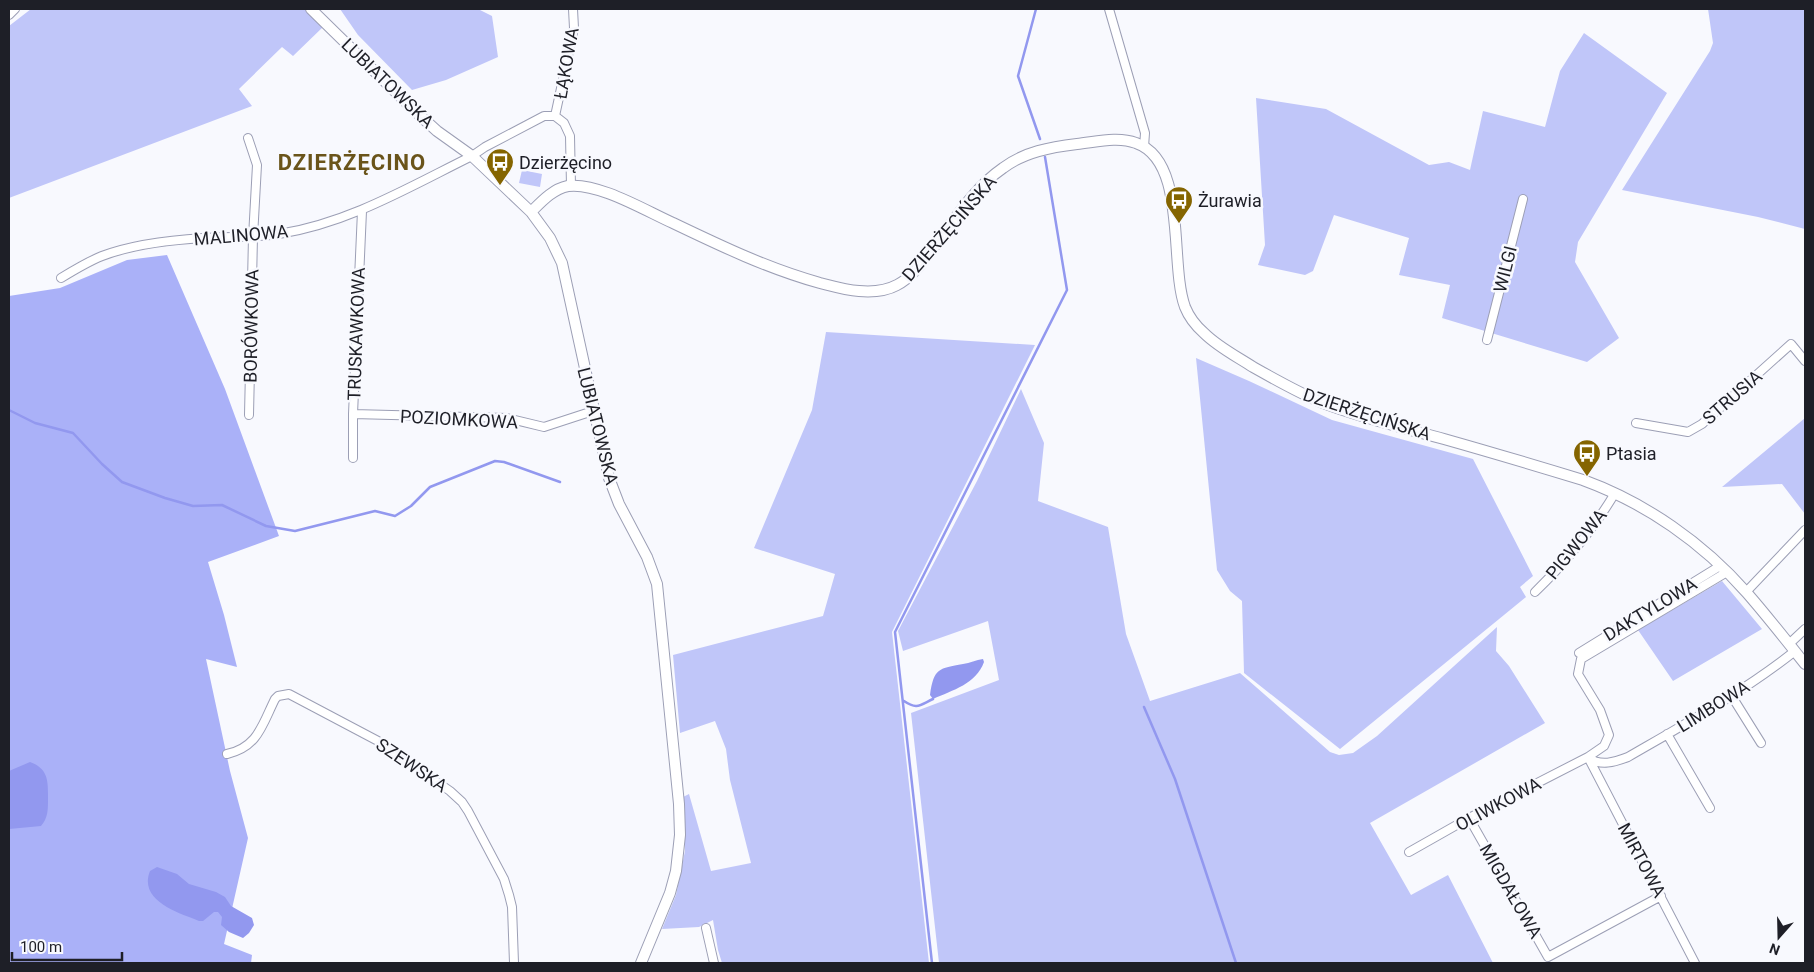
<svg xmlns="http://www.w3.org/2000/svg" width="1814" height="972" viewBox="0 0 1814 972" font-family="Roboto,sans-serif">
  <style>
    .green { fill: #c0c6f9 }
    .forest { fill: #aab1f8 }
    .water { fill: #9298ef }
    .lines { fill: none; stroke-linecap: round; stroke-linejoin: round }
    .stream { stroke: #9298ef; stroke-width: 2.5 }
    .minor-casing { stroke: #9c9fb5; stroke-width: 10 }
    .tertiary-casing { stroke: #9c9fb5; stroke-width: 12 }
    .minor { stroke: #fff; stroke-width: 8 }
    .tertiary { stroke: #fff; stroke-width: 10 }
    .labels { text-anchor: middle; dominant-baseline: central; stroke-width: 5; stroke-linejoin: round; paint-order: stroke }
    .street-label { font-size: 18px; fill: #1e1f27; stroke: #f8f9fe }
    .poi-label { font-size: 18px; fill: #1e1f27; stroke: #f8f9fe; text-anchor: start }
    .district-label { font-size: 22px; font-weight: bold; letter-spacing: 1px; fill: #6a541a; stroke: #f8f9fe }
  </style>
  <rect width="100%" height="100%" fill="#f8f9fe"/>
  <path class="green" d="M31 9H305L323 27 293 56 282 47 239 89 252 106 9 198V26Z
    M340 9H478L492 16 498 57 446 80 412 90 358 35Z
    M1708 9H1805V229L1758 217 1622 190 1710 51 1713 43Z
    M1584 33 1667 93 1578 242 1575 262 1619 338 1587 362 1442 318 1450 285 1399 275 1409 238 1334 215 1313 271 1305 275 1258 265 1265 245 1256 98 1326 109 1429 165 1449 162 1470 170 1483 111 1545 127 1560 71Z
    M522 170 542 174 540 187 519 183Z
    M826 332 1035 345 892 632 929 963H722L718 950 713 920 699 927 662 929 676 895 685 851 683 797 689 794 711 871 751 863 730 780 726 749 715 721 680 733 673 655 823 616 835 574 754 548 812 410Z
    M1196 358 1249 381 1332 420 1473 459 1533 576 1520 587 1526 597 1340 749 1244 673 1242 601 1230 591 1217 570Z
    M1021 389 1044 443 1038 501 1108 527 1126 634 1150 701 1240 673 1330 752 1339 755 1353 753 1377 736 1497 627 1496 651 1509 666 1545 723 1370 823 1411 895 1448 875 1493 963H939L911 713 999 680 988 621 903 651 898 631 977 481Z
    M1805 418V514L1782 484 1722 487Z
    M1722 581 1762 629 1673 681 1638 630Z"/>
  <path class="forest" d="M167 255 225 389 279 536 208 562 224 615 237 667 206 659 230 771 248 838 224 944 252 955 251 963H9V296L60 288 127 260Z"/>
  <path class="water" d="M983 659 984 662C976 684 953 690 933 699L930 695C934 667 939 669 963 664 970 663 976 660 983 659Z
    M30 762C49 769 48 782 48 799 48 810 48 818 41 826L9 829V771Z
    M157 867 177 874 189 884 216 892 225 897 231 906 252 918 254 925 249 933 243 938 229 932 221 925 222 917 218 912H214L203 921H199C179 913 138 901 150 871Z"/>
  <g class="lines">
    <path class="stream" d="M1036 9 1018 76 1040 139
      M9 410 35 423 73 433 102 464 122 482 165 498 193 506 222 505 266 526 295 531 375 511 395 516 411 506 430 487 495 461 504 462 560 482
      M904 701C917 710 920 705 933 699
      M1144 707 1175 779 1236 963
      M932 963 895 632 1067 290 1045 157"/>
    <g class="minor-casing">
      <path id="minor" d="M1109 9 1145 133 1144 147
        M9 15 15 9
        M555 116 574 28 573 9
        M248 138 257 165 253 237 249 415
        M61 278C74 270 87 262 102 256 131 245 171 240 203 238 228 236 253 238 279 234 349 223 409 187 472 156L485 147 544 116H555L564 123 570 136 571 186
        M1487 340 1523 199
        M353 414 507 418 544 427 593 411
        M1636 423 1688 432 1702 424 1791 344 1805 361
        M353 458V414L362 211
        M1535 592C1566 562 1593 530 1615 493
        M1746 592 1805 530
        M1789 644 1805 629
        M1579 653 1720 566
        M1731 695 1761 743
        M1667 734 1710 808
        M227 754C258 747 262 725 275 699L278 696 289 694 378 741 450 791 462 802 468 811 504 879 509 895 512 907 514 963
        M1588 757C1600 767 1615 762 1628 757 1685 724 1743 692 1795 651
        M1589 759 1695 963
        M1469 818 1548 957 1661 896
        M1409 852 1469 818 1588 757 1604 746 1609 735 1600 710 1578 674 1581 659 1727 572
        M706 928 714 963"/>
    </g>
    <g class="tertiary-casing">
      <path id="tertiary" d="M311 9 415 111 437 131 472 156 531 212 550 238 562 263 609 478 619 504 647 557 657 584 679 804 680 835 676 871 670 893 641 963
        M531 212C542 201 553 189 568 186 598 182 646 211 673 223 721 246 769 269 820 283 832 286 845 290 859 291 871 292 886 291 897 285 913 277 923 261 934 247 955 219 974 188 1003 168 1024 152 1051 147 1077 144 1096 142 1118 136 1136 143 1188 161 1169 264 1185 307 1189 317 1196 326 1204 333 1218 347 1236 356 1253 367 1276 380 1299 393 1323 403 1362 418 1404 428 1444 439 1490 452 1537 466 1583 480 1646 503 1703 543 1747 593 1767 616 1786 640 1805 664"/>
    </g>
    <use href="#minor" class="minor"/>
    <use href="#tertiary" class="tertiary"/>
  </g>
  <defs>
    <g id="bus-pin" transform="scale(1.4375)"><path d="M0 17L-7.5 6A9.5 9.5 0 1 1 7.5 6Z" fill="#856500" stroke="#f8f9fe"/><path d="M-5-6H5V4H4V6H2V4H-2V6H-4V4H-5ZM-3.5-4V0h7V-4ZM-3.5 1.2v1.5H-2V1.2ZM2 1.2v1.5H3.5V1.2Z" fill="#fff"/></g>
  </defs>
  <g fill-rule="evenodd">
    <use href="#bus-pin" x="500" y="162"/>
    <use href="#bus-pin" x="1179" y="200"/>
    <use href="#bus-pin" x="1587" y="453"/>
  </g>
  <g class="labels">
    <g class="street-label">
      <text transform="translate(566 63) rotate(-80)">ŁĄKOWA</text>
      <text transform="translate(388 83) rotate(44)">LUBIATOWSKA</text>
      <text transform="translate(949 228) rotate(-49)">DZIERŻĘCIŃSKA</text>
      <text transform="translate(241 235) rotate(-5)">MALINOWA</text>
      <text transform="translate(1505 269) rotate(-76)">WILGI</text>
      <text transform="translate(251 326) rotate(-89)">BORÓWKOWA</text>
      <text transform="translate(356 334) rotate(-88)">TRUSKAWKOWA</text>
      <text transform="translate(1732 397) rotate(-41)">STRUSIA</text>
      <text transform="translate(1367 414) rotate(18)">DZIERŻĘCIŃSKA</text>
      <text transform="translate(459 419) rotate(3)">POZIOMKOWA</text>
      <text transform="translate(598 426) rotate(76)">LUBIATOWSKA</text>
      <text transform="translate(1576 544) rotate(-51)">PIGWOWA</text>
      <text transform="translate(1650 609) rotate(-31)">DAKTYLOWA</text>
      <text transform="translate(1713 706) rotate(-32)">LIMBOWA</text>
      <text transform="translate(412 765) rotate(34)">SZEWSKA</text>
      <text transform="translate(1498 804) rotate(-28)">OLIWKOWA</text>
      <text transform="translate(1642 860) rotate(62)">MIRTOWA</text>
      <text transform="translate(1511 891) rotate(60)">MIGDAŁOWA</text>
    </g>
    <g class="poi-label">
      <text x="519" y="162">Dzierżęcino</text>
      <text x="1198" y="200">Żurawia</text>
      <text x="1606" y="453">Ptasia</text>
    </g>
    <g class="district-label">
      <text x="352" y="162">DZIERŻĘCINO</text>
    </g>
  </g>
  <rect width="1814" height="972" fill="none" stroke="#1e1f27" stroke-width="20"/>
  <g transform="translate(1779 937) rotate(200)" stroke="#f8f9fe" stroke-width="4" paint-order="stroke">
  <path d="M0-4L9 19L0 12L-9 19Z" fill="#1e1f27"/>
  <text y="-8" font-size="14" font-weight="bold" text-anchor="middle" fill="#1e1f27">N</text>
  </g>
  <path d="M12 952v8h110v-8" fill="none" stroke="#1e1f27" stroke-width="2.5"/>
  <text x="20" y="952" font-size="15" fill="#1e1f27" stroke="#f8f9fe" stroke-width="4" paint-order="stroke">100 m</text>
</svg>
